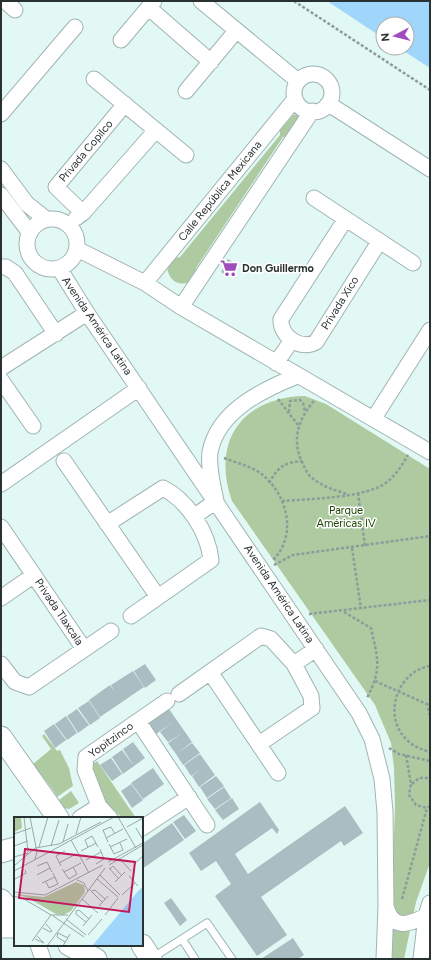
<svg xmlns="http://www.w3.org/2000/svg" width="431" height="960" viewBox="0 0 431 960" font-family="Figtree,sans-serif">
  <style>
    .green { fill: #aecaa1 }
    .water { fill: #a0d6fb }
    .building { fill: #a9bdc2 }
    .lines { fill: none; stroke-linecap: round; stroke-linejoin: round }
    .lane-casing { stroke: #9fb4b1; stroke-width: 9 }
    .street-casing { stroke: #9fb4b1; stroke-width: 17 }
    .secondary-casing { stroke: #9fb4b1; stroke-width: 23 }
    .path { stroke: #8c9c9a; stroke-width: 2.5; stroke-dasharray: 3 2; stroke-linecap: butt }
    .lane { stroke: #fff; stroke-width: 7 }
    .street { stroke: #fff; stroke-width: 15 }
    .secondary { stroke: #fff; stroke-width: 21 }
    .labels { text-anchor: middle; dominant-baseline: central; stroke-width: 3; stroke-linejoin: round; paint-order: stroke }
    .street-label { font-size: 11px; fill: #2a3231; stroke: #fff }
    .poi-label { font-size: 11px; font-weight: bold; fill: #2a3231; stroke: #fff; text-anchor: start }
    .park-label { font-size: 11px; fill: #1c4500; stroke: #fff }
    .inset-road { fill: none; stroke: #98a9a7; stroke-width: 1 }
    .view { fill: #c2185b; fill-opacity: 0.15; stroke: #c2185b; stroke-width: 2 }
    .inset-edge { fill: none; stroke: #2a3231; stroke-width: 2 }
  </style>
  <rect width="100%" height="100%" fill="#e2f8f5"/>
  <path class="green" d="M297 114 299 116V120L289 137H283L196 268 197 277C184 289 169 284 167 267L174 258 180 257 280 135V130L293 115Z
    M305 396 326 404 430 469V863L416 902 404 959H390L395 804 394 768 391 743 375 705 232 501C211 442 242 397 305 396Z
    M44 734 57 751 60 750 69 768 73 786 57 797C50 784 41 776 33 764L51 749 42 736Z
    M97 761 136 818H122L104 800 90 766Z
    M71 791 79 803 69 809 64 808 59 800Z"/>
  <path class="water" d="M327 1H430V68L399 48H407V24H383V38Z"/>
  <path class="building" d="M228 259 236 264 229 277 221 272Z
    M145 664 156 680 145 688 134 671Z
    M133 671 144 687 100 717 89 700 110 685 115 692 111 685Z
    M89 701 100 718 90 725 78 708Z
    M77 709 89 725 78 733 67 716Z
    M169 709 192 742 176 754 168 743 182 733 168 742 160 732 174 721 152 737 145 726Z
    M66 716 77 733 67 740 55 724Z
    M54 724 66 740 55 748 44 731Z
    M133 742 145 758 134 766 123 749Z
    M192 743 200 753 183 765 176 754Z
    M122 750 134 766 123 774 112 757Z
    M200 754 215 775 199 787 192 776 201 769 191 776 184 765Z
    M111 758 122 774 112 781 100 765Z
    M153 768 164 784 143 799 131 783Z
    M216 776 224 786 207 798 200 787Z
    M131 784 143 800 132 808 121 791Z
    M224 787 231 798 215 809 207 799Z
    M232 798 239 809 223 820 215 810Z
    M260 802 279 830 277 834 272 828 235 854 248 874 345 806 363 833 344 846 341 841 261 897 287 935 257 956 215 896 231 884 216 861 201 871 189 853Z
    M184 815 196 831 185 839 173 822Z
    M172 823 184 840 142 869V844Z
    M171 898 187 920 180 926 164 903Z
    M293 938 304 955 298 959H261Z"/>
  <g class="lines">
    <g class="lane-casing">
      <path id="lane" d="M182 939 207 923 232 959
        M152 958 182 939 195 959"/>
    </g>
    <g class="street-casing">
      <path id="street" d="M5 1 15 10
        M201 1 298 81
        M149 8 211 62
        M121 40 154 1
        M294 93a19 19 0 1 1 38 0a19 19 0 1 1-38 0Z
        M94 79 186 155
        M186 91 236 31
        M327 105 335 108 430 169
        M1 114 75 27
        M1 169 27 204 46 219
        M1 195 30 233
        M314 198 413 263
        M83 213 56 187 125 104
        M76 218 83 213 156 130
        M27 244a25 25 0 1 1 50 0a25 25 0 1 1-50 0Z
        M345 220 281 319C280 336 300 351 316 342L379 242
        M77 249 145 283 181 307 430 452
        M1 267H6L15 273 56 334
        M59 268 87 313 359 713 372 739 382 779 385 812 386 906 384 959
        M145 283 295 99
        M181 307 312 111
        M276 363 292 340
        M1 368 87 313
        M1 380 33 426
        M374 418 430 330
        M64 461 158 597
        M1 484 139 388
        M195 516 216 501C213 486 208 468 210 452 218 411 262 390 297 376
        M107 524 163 488C188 501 208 532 211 560L131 616
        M1 527 84 649
        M1 598 34 575
        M1 664 15 682 29 687 111 631
        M294 664 316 649
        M210 672 278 773
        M179 694 261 636 271 639 294 664 311 696 312 708 259 744
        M138 721 207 825
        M80 818 99 806
        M110 818 99 806 85 770 86 757 167 701
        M142 828 189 797
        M386 906C392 930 408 925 426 916
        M38 945 43 959
        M421 959 426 916 430 903"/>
    </g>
    <g class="secondary-casing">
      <path id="secondary" d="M1 737 58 818
        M1 852 15 848
        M1 900 15 916
        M1 927H15
        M69 945 96 959
        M142 945 151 959"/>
    </g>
    <path class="path" d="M294 1 430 90
      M278 399 298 425
      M314 401C298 419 291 441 303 464 305 468 307 474 311 477 321 486 334 490 347 494
      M289 412 290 401 300 400 303 403 305 411
      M224 458C237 463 254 467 264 476 288 497 297 536 273 560
      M269 483C278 467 283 463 302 461
      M358 493 365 546
      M282 501C308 499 368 498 387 482 396 475 402 465 408 455
      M352 548 361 609
      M274 565 293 555 430 536
      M344 612 371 628C378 660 382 668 367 698
      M309 614 430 600
      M430 666C398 671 382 715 406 739 413 746 420 749 430 752
      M375 681 429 705
      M430 703 428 711 430 715
      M389 748 399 754 430 761
      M406 755 411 784 409 795 416 805 427 808 430 806
      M412 784 419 778H430
      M402 899 427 808"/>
    <use href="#lane" class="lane"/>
    <use href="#street" class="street"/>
    <use href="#secondary" class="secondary"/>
  </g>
  <defs>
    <g id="supermarket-bare" transform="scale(1.38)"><path d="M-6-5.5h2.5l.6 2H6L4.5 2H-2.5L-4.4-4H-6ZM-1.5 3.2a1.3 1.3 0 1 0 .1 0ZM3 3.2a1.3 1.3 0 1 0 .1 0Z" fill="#9f4dbd" stroke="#fff" stroke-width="2.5" paint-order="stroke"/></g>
  </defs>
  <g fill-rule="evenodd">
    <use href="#supermarket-bare" x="229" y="268"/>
  </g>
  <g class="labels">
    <g class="street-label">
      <text transform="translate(86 151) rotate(-50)">Privada Copilco</text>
      <text transform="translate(220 191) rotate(-51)">Calle República Mexicana</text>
      <text transform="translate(340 303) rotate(-58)">Privada Xico</text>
      <text transform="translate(97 326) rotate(56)">Avenida América Latina</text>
      <text transform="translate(279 594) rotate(56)">Avenida América Latina</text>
      <text transform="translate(59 612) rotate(56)">Privada Tlaxcala</text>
      <text transform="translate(111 740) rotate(-36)">Yopitzinco</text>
    </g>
    <g class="poi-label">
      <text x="242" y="268">Don Guillermo</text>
    </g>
    <g class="park-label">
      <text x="346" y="510">Parque<tspan x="346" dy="13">Américas IV</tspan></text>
    </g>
  </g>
  <g transform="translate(14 817)">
    <rect width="129" height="129" fill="#e2f8f5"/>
    <path d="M1 0H7L8 11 0 15ZM62 65 70 68 71 75 57 94 49 98 42 97 12 80 0 77 30 80Z" fill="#aecaa1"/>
    <path d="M129 70V129H78L125 73Z" fill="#a0d6fb"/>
    <path class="inset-road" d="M10 0 14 35M16 0 23 35 21 42M104 0 122 31M113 10 129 1M122 11 129 23M0 17 17 11M62 17 67 0M92 21 109 12M57 23 75 56M49 25 54 7M94 25 89 13 97 10 101 17M95 27 100 37 109 33 106 26M0 29 14 24M37 29 45 3M25 30 34 0M74 30 71 23 78 19 84 30M96 30 113 22M67 34 82 26M0 40 14 36M105 41 117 54M72 43 87 35M94 45 129 26M45 46 62 37M82 47 90 42 86 32M120 47 129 39M95 48 129 28M0 49 21 31 45 27 87 5M23 49 33 45 38 55M47 49 42 39 51 34M95 51 104 61M48 52 55 62 63 57 59 50M96 52 99 49 107 58M0 54 100 0M50 55 67 46M23 58 36 51M86 58 106 78M115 59 124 69M1 62 12 56 11 53M83 62 104 80M63 63 70 66 74 74M32 65 35 71 44 67 39 56M101 65 111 55M28 66 41 60M75 72 88 85M78 74 81 73 91 82M0 75 31 78 89 48M108 78 121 66M0 79 10 82 37 98H54M68 82 84 96M85 89 94 79M91 98 104 81M39 99 70 120M52 102 72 118M72 105 62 97V94L65 93 75 102M69 109 78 98M29 111 36 115 38 114 32 107M74 118 88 102M21 122 30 126 23 119M18 124 37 98M51 125 43 120 44 116 54 121M33 129 91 51M49 129 56 117"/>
    <path class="view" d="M11 32 121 45 115 95 5 81Z"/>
    <rect width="129" height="129" class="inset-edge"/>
  </g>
  <rect width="431" height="960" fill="none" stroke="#2a3231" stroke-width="4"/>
  <g transform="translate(395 36) rotate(263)"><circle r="19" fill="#ffffff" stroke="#aaadad"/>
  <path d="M0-3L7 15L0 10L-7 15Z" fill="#9f4dbd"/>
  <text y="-6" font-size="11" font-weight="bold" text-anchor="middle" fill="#2a3231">N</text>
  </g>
</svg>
